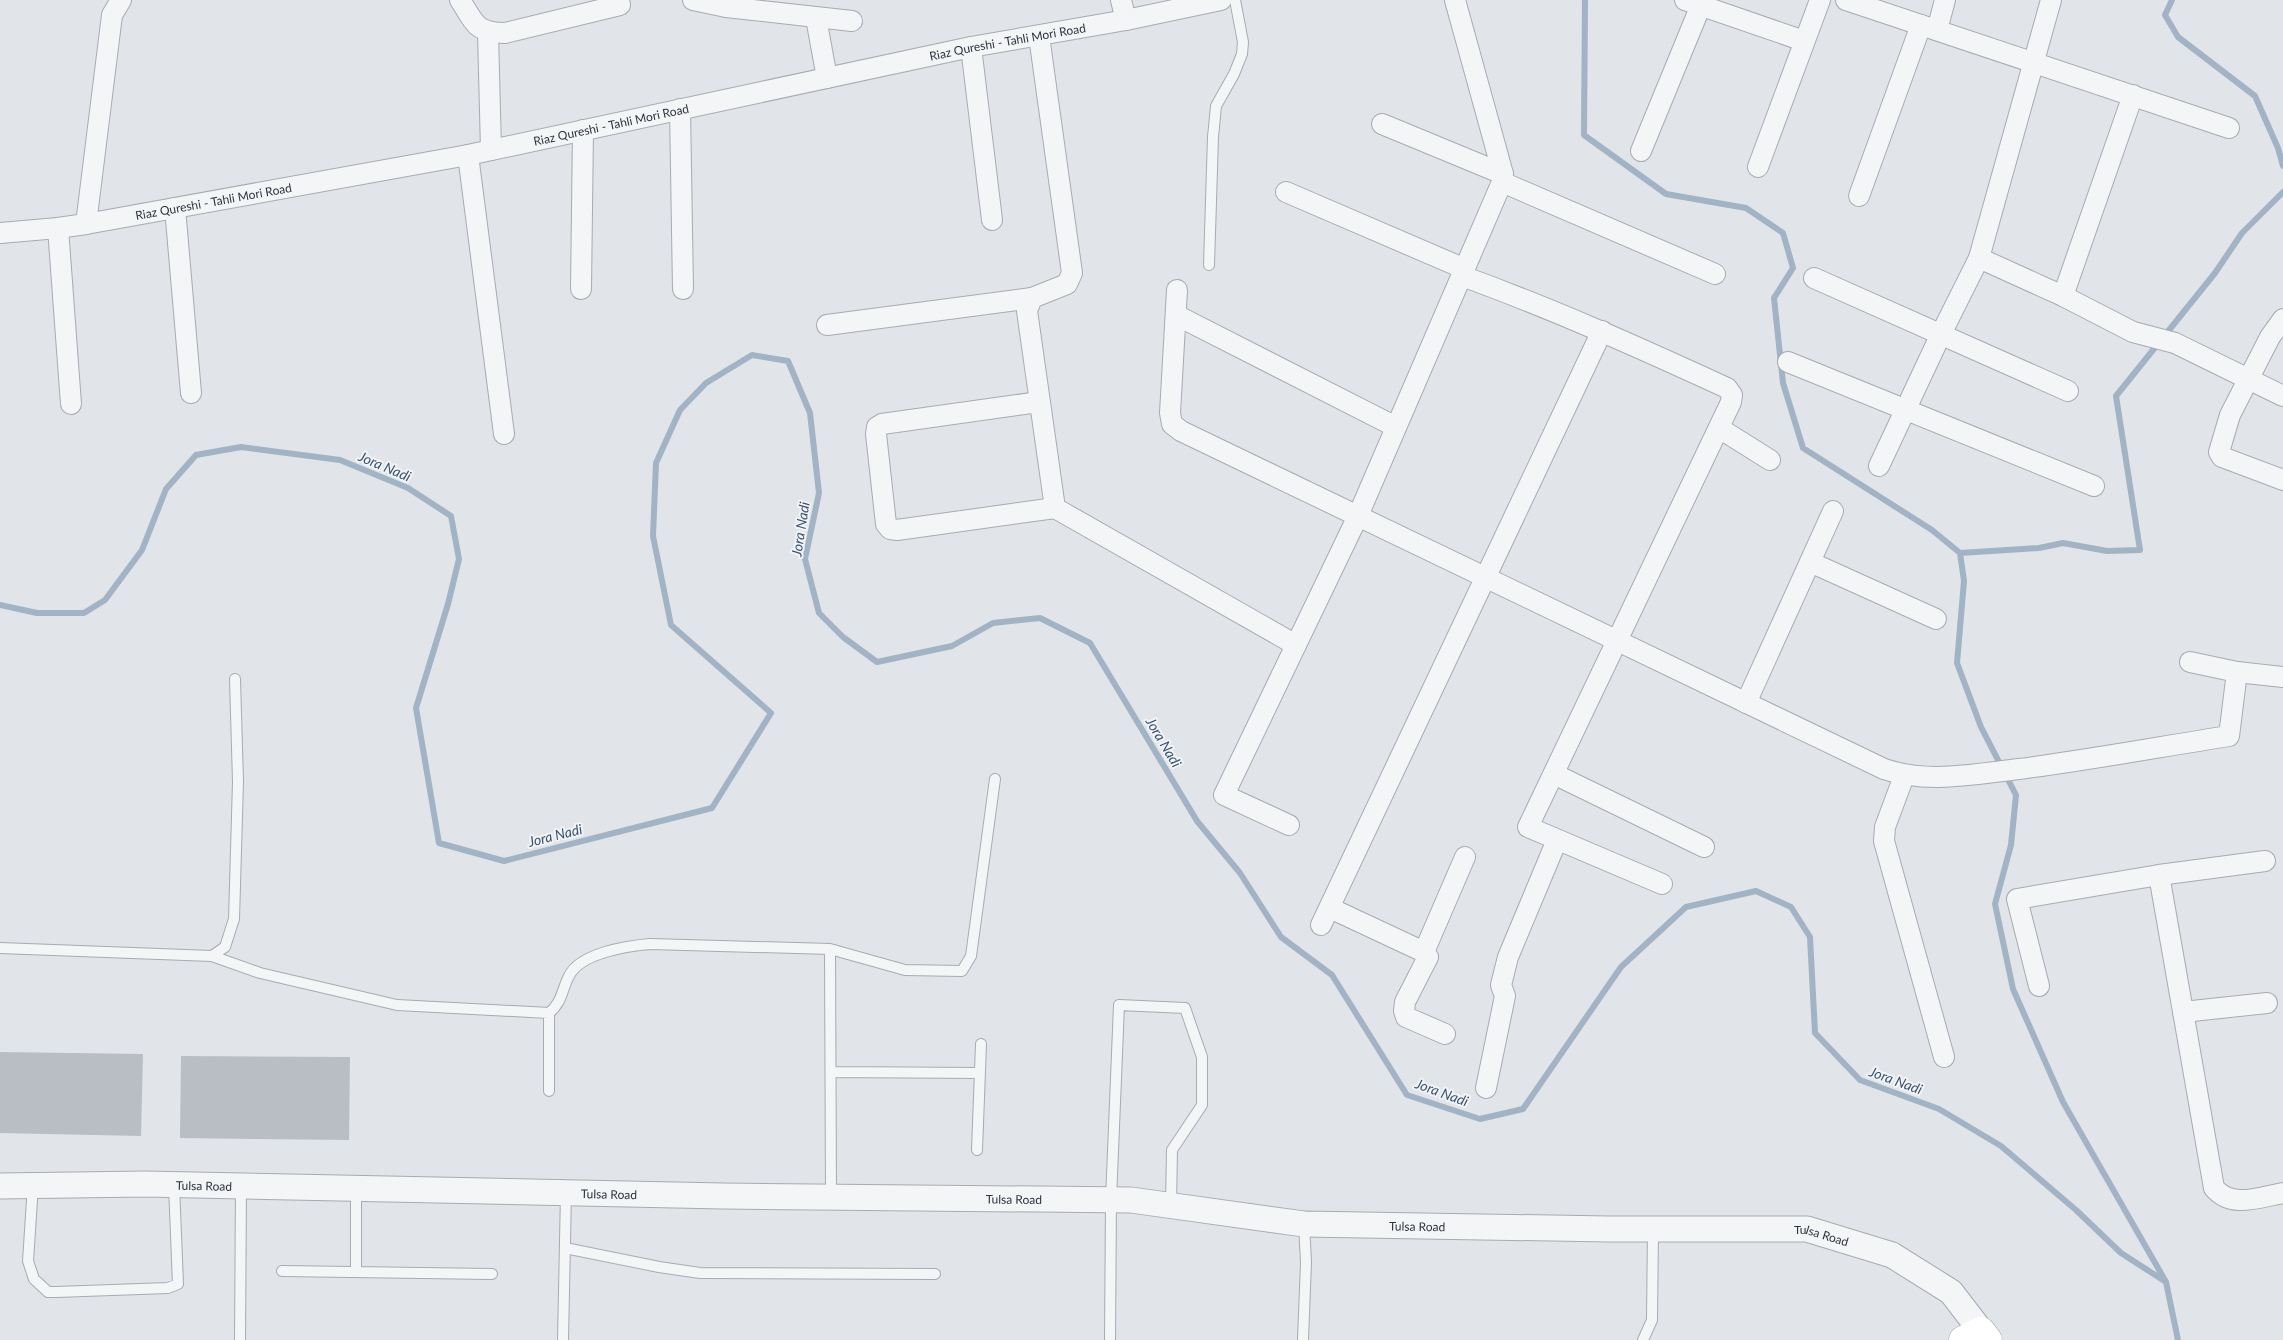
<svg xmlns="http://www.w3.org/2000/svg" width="2283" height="1340" viewBox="0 0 2283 1340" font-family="Lato,sans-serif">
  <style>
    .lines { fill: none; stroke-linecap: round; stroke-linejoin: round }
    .stream { stroke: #a1b3c4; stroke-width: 6 }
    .building { fill: #b9bec4 }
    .service-casing { stroke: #a7abb2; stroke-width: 12 }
    .minor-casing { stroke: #a7abb2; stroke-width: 22 }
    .tertiary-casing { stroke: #a7abb2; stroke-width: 27 }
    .secondary-casing { stroke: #a7abb2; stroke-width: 29 }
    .service { stroke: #f4f5f7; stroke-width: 10 }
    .minor { stroke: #f4f5f7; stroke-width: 20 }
    .tertiary { stroke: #f4f5f7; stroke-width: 25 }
    .secondary { stroke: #fff; stroke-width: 28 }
    .labels { text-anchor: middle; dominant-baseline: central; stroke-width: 4; stroke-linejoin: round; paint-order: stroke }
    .street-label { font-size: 12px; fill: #2c333e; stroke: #f1f3f6 }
    .water-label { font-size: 14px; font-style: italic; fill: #3a526d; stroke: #f1f3f6 }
  </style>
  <rect width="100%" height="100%" fill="#e1e4e8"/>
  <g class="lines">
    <path class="stream" d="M1585 0 1584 135 1666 194 1746 208 1783 233 1793 268 1774 298 1783 383 1803 448 1932 530 1960 553 1964 581 1957 663 1981 727 2016 795 2011 845 1995 904 2013 989 2063 1102 2166 1282 2178 1340
      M2172 0 2165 15 2178 37 2255 96 2278 148 2283 166
      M1960 553 2039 548 2063 543 2107 551 2140 550 2116 396 2215 273 2242 233 2283 192
      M0 605 37 613H84L105 600 142 550 166 489 196 455 241 447 340 460 408 488 451 516 459 559 448 604 416 708 439 843 504 861 712 808 771 713 671 625 653 536 656 463 680 410 706 383 752 355 788 361 810 413 819 493 805 559 819 613 843 637 877 662 952 646 993 623 1040 618 1090 643 1197 821 1240 873 1281 937 1332 975 1407 1095 1480 1119 1523 1109 1621 967 1686 907 1756 891 1791 907 1810 937 1815 1033 1860 1080 1939 1109 2001 1146 2076 1210 2121 1253 2166 1282"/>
  </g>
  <path class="building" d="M0 1052 143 1054 141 1136 0 1133Z
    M181 1056 350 1057 349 1140 180 1138Z"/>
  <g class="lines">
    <g class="service-casing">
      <path id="service" d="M1209 265 1213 137 1216 106 1234 74 1242 54 1243 42 1235 0
        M0 948 212 956 225 947 234 919 238 782 235 679
        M830 949 831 1196
        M212 956 260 973 397 1005 549 1013C562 1003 562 989 569 976 580 953 627 946 650 944L830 949 905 970 962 971 971 956 995 779
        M831 1072 980 1073
        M549 1091V1013
        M977 1150 981 1044
        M33 1185 28 1261 34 1279 48 1292H56L168 1288 178 1284 174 1186
        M356 1188V1272
        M565 1248 659 1267 700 1273 935 1274
        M282 1271 492 1274
        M240 1340 241 1187
        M563 1340 566 1193
        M1110 1340 1111 1200 1119 1005 1185 1008 1202 1057V1105L1172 1150 1171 1205
        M1303 1340 1306 1262 1304 1224
        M1643 1340 1652 1320 1653 1230"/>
    </g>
    <g class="minor-casing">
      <g id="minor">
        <path d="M460 0C475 23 475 33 505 33L620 5 619 0"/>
        <path d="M693 0 726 7 852 21"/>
        <path d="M1121 0 1126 20"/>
        <path d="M1685 0 1804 41"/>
        <path d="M1846 0 2229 128"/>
        <path d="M816 18 827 78"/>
        <path d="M1937 30 1945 0"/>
        <path d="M488 33 491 150"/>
        <path d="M1039 36 1072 273 1067 284 1032 298 1027 311 1055 508 1296 645"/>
        <path d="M971 47 992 220"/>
        <path d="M680 109 683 289"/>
        <path d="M1382 124 1503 174"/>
        <path d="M1641 151 1701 5"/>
        <path d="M468 155 504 434"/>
        <path d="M1758 167 1820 0"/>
        <path d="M1502 182 1715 274"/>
        <path d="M1286 192 1465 269"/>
        <path d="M1859 196 1921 25"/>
        <path d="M175 208 191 393"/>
        <path d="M86 224 112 15 121 0"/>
        <path d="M58 228 71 404"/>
        <path id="s1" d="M0 233 58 228 86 224 468 155 971 47 1126 20 1221 0"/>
        <path d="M1979 258 2063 296 2133 332 2175 343 2283 396"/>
        <path d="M1462 276C1553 309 1640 348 1727 388L1732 395 1731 402 1528 827 1662 884"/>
        <path d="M1814 278 2068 391"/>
        <path d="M581 289 583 130"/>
        <path d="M1177 290 1170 413 1172 424 1181 431 1884 769C1928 784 1973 774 2019 769 2089 760 2159 747 2229 736L2237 672"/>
        <path d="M2063 296 2133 95"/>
        <path d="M1176 315 1396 427"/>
        <path d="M2283 319 2270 337 2230 415 2219 452 2222 457 2283 480"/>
        <path d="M827 325 1032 298"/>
        <path d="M1788 362 2094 486"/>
        <path d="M1039 402 882 424 877 427 876 434 886 524 890 529 897 530 1055 508"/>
        <path d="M1719 428 1770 460"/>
        <path d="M1879 466 1941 334 1979 258 2051 0"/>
        <path d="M1810 562 1936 619"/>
        <path d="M2190 662 2237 672 2283 677"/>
        <path d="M1746 703 1833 511"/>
        <path d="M1554 774 1704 847"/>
        <path d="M1904 776 1885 827 1884 841 1944 1057"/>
        <path d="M1289 825 1224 795 1357 518 1502 182 1503 174 1455 0"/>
        <path d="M2159 875 2214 1188C2232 1209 2259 1197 2283 1193"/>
        <path d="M1330 908 1424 952"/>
        <path d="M1321 925 1602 331"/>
        <path d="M2039 986 2017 899 2159 875 2265 861"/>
        <path d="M2183 1012 2267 1003"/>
        <path d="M1445 1034 1406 1017 1404 1011 1405 1002 1428 957 1424 952 1465 857"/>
        <path d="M1486 1088 1505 996 1501 985 1508 957 1557 840"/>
      </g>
    </g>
    <g class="tertiary-casing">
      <g id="tertiary">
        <path id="s2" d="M0 1186 145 1184 723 1196 1131 1200 1304 1224 1608 1229H1807L1892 1255 1951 1292 1981 1331"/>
      </g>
    </g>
    <g class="secondary-casing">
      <path id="secondary" d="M1963 1340 1981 1331 1988 1340"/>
    </g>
    <use href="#service" class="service"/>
    <use href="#minor" class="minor"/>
    <use href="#tertiary" class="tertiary"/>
    <use href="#secondary" class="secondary"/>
  </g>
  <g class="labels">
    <g class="street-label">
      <text stroke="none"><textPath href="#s1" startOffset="1026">Riaz Qureshi - Tahli Mori Road</textPath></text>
      <text stroke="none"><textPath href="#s1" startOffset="621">Riaz Qureshi - Tahli Mori Road</textPath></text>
      <text stroke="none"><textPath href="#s1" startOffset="216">Riaz Qureshi - Tahli Mori Road</textPath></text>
      <text stroke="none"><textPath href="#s2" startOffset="204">Tulsa Road</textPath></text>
      <text stroke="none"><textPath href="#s2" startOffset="609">Tulsa Road</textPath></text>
      <text stroke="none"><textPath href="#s2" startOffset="1014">Tulsa Road</textPath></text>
      <text stroke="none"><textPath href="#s2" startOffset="1419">Tulsa Road</textPath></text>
      <text stroke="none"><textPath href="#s2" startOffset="1824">Tulsa Road</textPath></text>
    </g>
    <g class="water-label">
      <text transform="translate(385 466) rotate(23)">Jora Nadi</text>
      <text transform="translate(800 529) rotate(-81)">Jora Nadi</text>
      <text transform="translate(1164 742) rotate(59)">Jora Nadi</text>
      <text transform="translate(555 835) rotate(-14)">Jora Nadi</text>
      <text transform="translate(1896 1080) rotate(20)">Jora Nadi</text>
      <text transform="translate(1442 1092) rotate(20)">Jora Nadi</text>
    </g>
  </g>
</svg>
